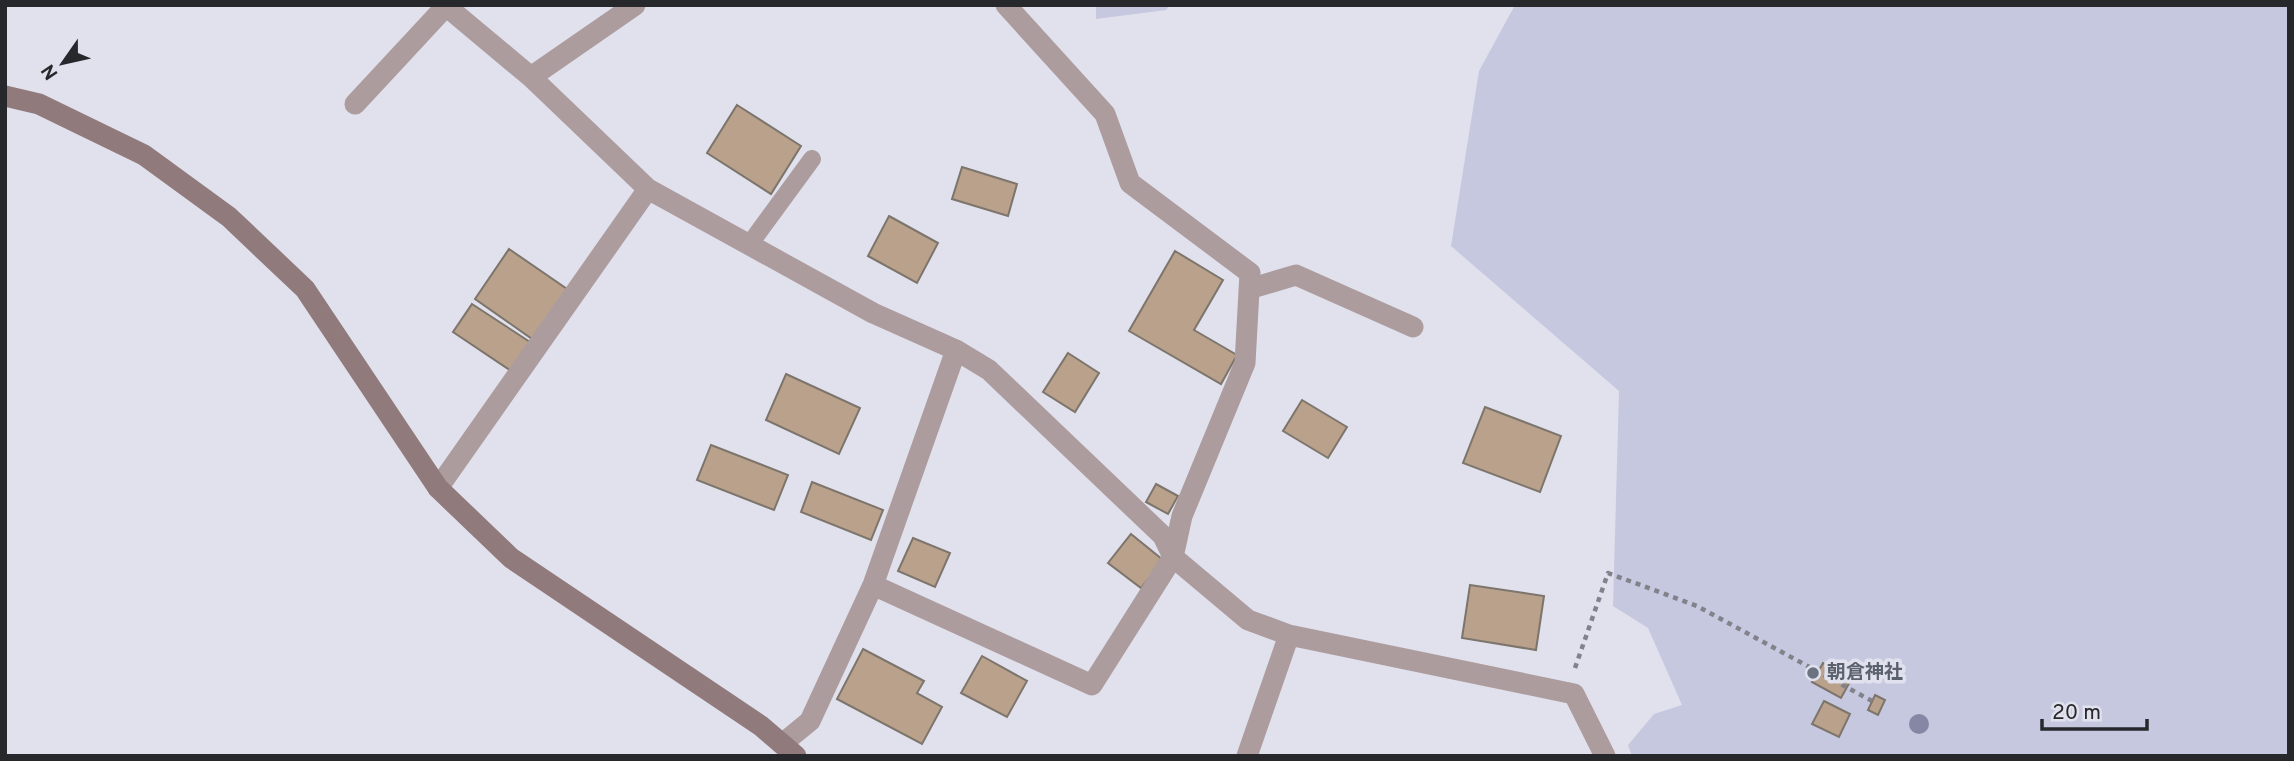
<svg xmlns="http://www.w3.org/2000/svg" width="2294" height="761" viewBox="0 0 2294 761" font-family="Overpass,'Noto Sans JP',sans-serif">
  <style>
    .green { fill: #c6c8e0 }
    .building { fill: #b9a18b; stroke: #7d756c; stroke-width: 2 }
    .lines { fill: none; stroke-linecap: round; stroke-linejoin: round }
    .path { stroke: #81828a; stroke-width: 4.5; stroke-dasharray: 5 5; stroke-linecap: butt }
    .lane { stroke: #ac9c9d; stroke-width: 18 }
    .street { stroke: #ac9c9d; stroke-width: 21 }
    .secondary { stroke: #917a7b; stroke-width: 21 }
    .tree { fill: #8687a4 }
    .worship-dot { fill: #6b7280; stroke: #e0e1ed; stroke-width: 2.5 }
    .labels { text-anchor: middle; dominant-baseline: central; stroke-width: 7; stroke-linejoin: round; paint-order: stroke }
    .worship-label { font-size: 19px; font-weight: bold; fill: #5b616d; stroke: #e0e1ed; text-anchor: start }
  </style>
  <rect width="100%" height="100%" fill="#e0e1ed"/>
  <path class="green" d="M1096 5H1170L1166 10 1096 19Z
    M1515 5H2289V756H1632L1628 745 1654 714 1682 705 1648 628 1613 606 1619 391 1451 246 1479 71Z"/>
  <path class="building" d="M737 105 801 146 771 194 707 153Z
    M962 167 1017 184 1008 216 952 199Z
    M889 216 938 243 917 283 868 256Z
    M509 249 570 291 535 341 475 299Z
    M1175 251 1223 280 1194 330 1237 355 1221 384 1129 331Z
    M472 304 533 344 514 373 453 332Z
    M1068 353 1099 373 1075 412 1043 392Z
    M786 374 860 408 839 454 766 420Z
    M1302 400 1347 427 1328 458 1283 431Z
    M1485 407 1561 436 1540 492 1463 463Z
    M711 445 788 475 774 510 697 480Z
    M812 482 883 510 871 540 801 512Z
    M1156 484 1178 496 1168 514 1146 502Z
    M1131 534 1163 560 1141 588 1108 563Z
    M913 538 950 553 935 587 898 571Z
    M1470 585 1544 596 1536 650 1462 638Z
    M863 649 924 681 917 693 942 707 922 744 837 699Z
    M982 656 1027 681 1007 717 961 693Z
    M1823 663 1852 678 1841 698 1812 682Z
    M1875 695 1885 700 1878 715 1868 710Z
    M1824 701 1850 714 1839 737 1812 724Z"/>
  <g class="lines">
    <path class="path" d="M1575 668 1608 573 1697 606 1872 701"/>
    <path class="lane" d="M749 245 812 159"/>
    <path class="street" d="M531 77 635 5
      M355 104 446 6 531 77 648 189 873 313 956 350 989 370 1163 536 1173 557 1248 620 1289 635 1574 694 1605 756
      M1249 289 1296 275 1413 327
      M438 488 648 189
      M873 585 1092 685 1173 557 1182 516 1245 363 1250 273 1130 183 1105 114 1006 5
      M782 744 810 721 873 585 956 350
      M1247 756 1289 635"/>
    <path class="secondary" d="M5 96 39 104 144 155 229 217 305 289 438 488 511 558 761 726 796 756"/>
  </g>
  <circle class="tree" cx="1919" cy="724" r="10"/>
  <circle class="worship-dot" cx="1813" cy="673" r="7"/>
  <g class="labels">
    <g class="worship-label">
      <text x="1827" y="673">朝倉神社</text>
    </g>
  </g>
  <rect width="2294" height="761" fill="none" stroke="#27282c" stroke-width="14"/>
  <g transform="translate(63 63) rotate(236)" stroke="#e0e1ed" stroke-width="5" paint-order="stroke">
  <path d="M0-5L12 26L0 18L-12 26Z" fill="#27282c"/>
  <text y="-10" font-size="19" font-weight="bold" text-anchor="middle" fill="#27282c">N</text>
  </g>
  <path d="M2042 719v10h105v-10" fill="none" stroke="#27282c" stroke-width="3.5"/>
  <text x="2052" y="719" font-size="21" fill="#27282c" stroke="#e0e1ed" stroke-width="5" paint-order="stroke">20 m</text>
</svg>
